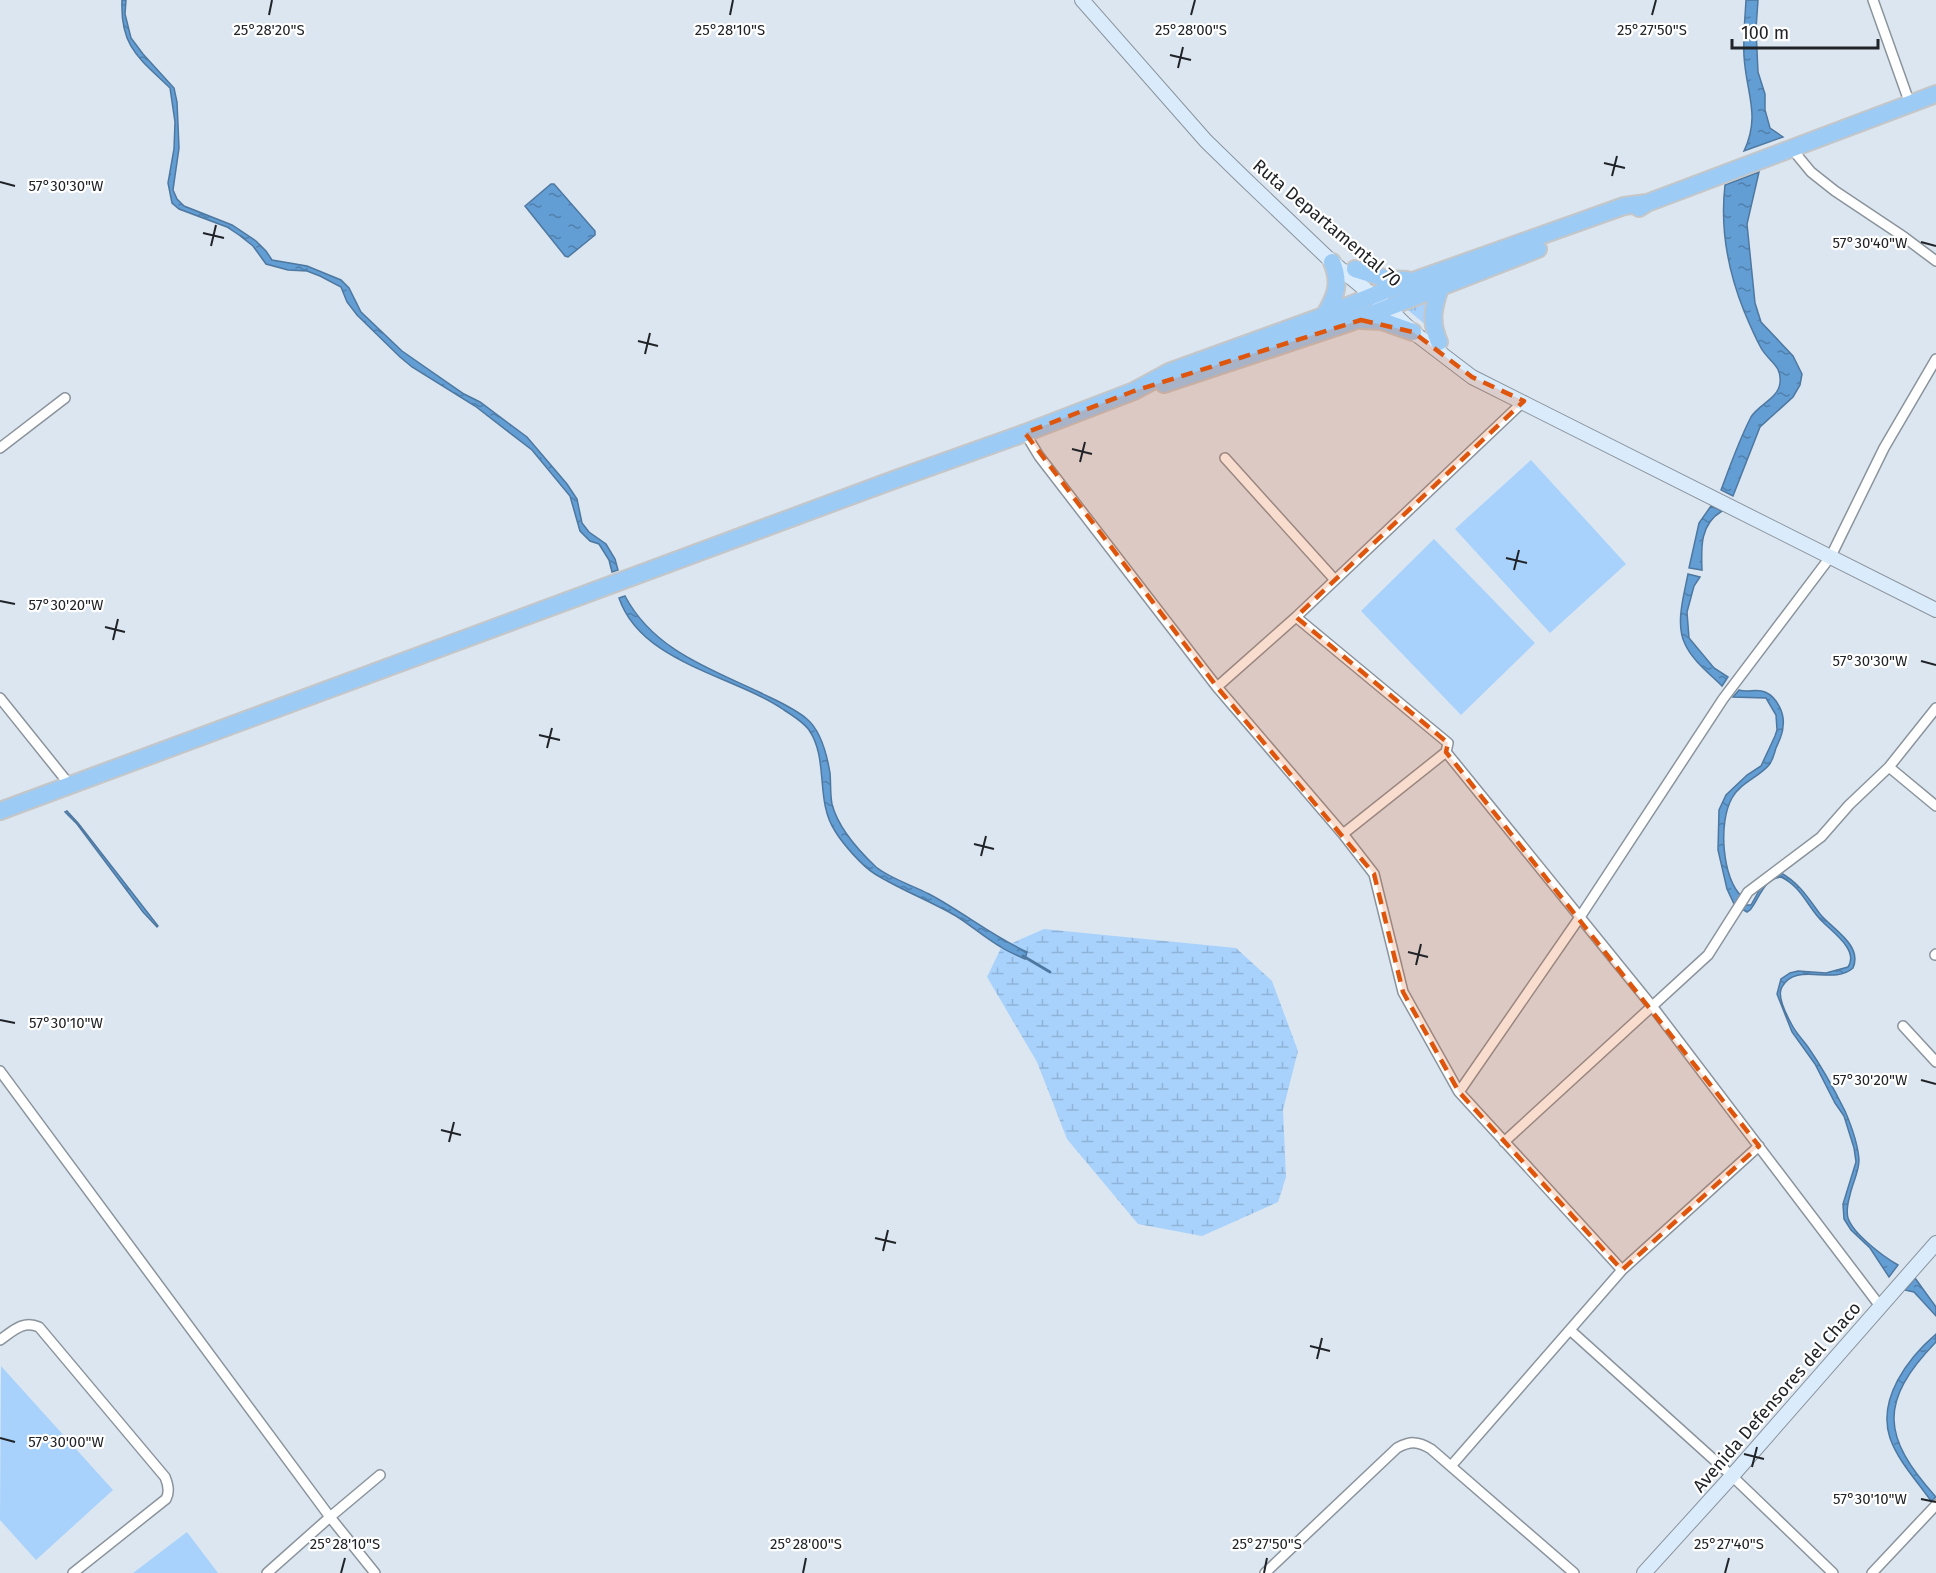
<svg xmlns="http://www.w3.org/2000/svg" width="1936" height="1573" viewBox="0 0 1936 1573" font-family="'Fira Sans',sans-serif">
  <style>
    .grass { fill: url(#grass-tufts) }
    .wetland { fill: url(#wetland-marsh) }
    .garden { fill: #a8d2fb }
    .water { fill: url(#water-ripples); stroke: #4e78a0; stroke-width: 1.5 }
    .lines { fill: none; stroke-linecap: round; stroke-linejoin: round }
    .stream { stroke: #4e78a0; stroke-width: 3 }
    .minor-casing { stroke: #8b949d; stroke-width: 12 }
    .secondary-casing { stroke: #8b949d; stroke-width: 16 }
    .trunk-casing { stroke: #c5c6c7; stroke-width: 20 }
    .minor { stroke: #fff; stroke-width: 9 }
    .secondary { stroke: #daecfc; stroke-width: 14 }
    .trunk { stroke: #9ccbf6; stroke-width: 16 }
    .marked { fill: #de560d; fill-opacity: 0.2; stroke: #de560d; stroke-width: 4.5; stroke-dasharray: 12 8; stroke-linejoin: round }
    .ticks { fill: none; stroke: #202327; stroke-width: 2 }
    .labels { text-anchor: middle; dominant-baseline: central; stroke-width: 4.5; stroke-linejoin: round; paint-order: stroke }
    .street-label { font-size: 18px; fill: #202327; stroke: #fff }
    .ticks-label { font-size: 15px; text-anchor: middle; fill: #202327; stroke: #fff; stroke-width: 4.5; stroke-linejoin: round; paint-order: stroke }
  </style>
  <defs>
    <pattern id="grass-tufts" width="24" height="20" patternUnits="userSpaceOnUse" patternTransform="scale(1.5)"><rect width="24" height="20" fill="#a8d2fb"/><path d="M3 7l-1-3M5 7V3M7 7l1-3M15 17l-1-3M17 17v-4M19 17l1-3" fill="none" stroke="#90b4d7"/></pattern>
    <pattern id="wetland-marsh" width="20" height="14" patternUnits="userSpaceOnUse" patternTransform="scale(1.5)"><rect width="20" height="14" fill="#a8d2fb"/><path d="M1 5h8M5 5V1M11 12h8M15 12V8" fill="none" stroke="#90b4d7"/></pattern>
    <pattern id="water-ripples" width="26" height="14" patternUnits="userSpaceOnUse" patternTransform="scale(1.5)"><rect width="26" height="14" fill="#629dd4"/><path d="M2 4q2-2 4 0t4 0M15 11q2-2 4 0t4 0" fill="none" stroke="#5080ac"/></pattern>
  </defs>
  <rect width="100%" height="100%" fill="#dce6f0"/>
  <path class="grass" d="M1432 296 1427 326 1403 306Z"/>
  <path class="wetland" d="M1044 929 1236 948 1272 981 1298 1051 1283 1110 1286 1177 1278 1202 1202 1236 1138 1224 1067 1139 1037 1062 987 977 1001 948Z"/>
  <path class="garden" d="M1531 460 1626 564 1550 633 1455 529Z
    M1434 539 1535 643 1461 715 1361 611Z
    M1 1366 113 1490 36 1560 0 1520Z
    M187 1532 218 1573H133Z"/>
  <path class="water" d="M122 0H126L125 14 131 38 143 54 174 88 177 102 179 148 173 190 177 199 184 206 232 225 256 241 266 251 272 260 307 266 341 280 349 288 361 312 402 351 464 394 480 402 527 437 567 484 577 499 582 523 589 532 606 544 615 559 618 570 612 572 609 560 599 544 590 541 580 531 570 496 532 450 475 406 412 367 400 357 357 315 347 302 341 287 320 276 307 271 288 270 266 264 253 246 239 235 227 227 179 209 172 203 168 183 174 149 175 122 170 88C139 58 120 47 122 0Z
    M1746 0H1758L1756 29 1758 72 1765 94V110L1770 128 1783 137 1744 151C1761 115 1746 93 1744 56 1743 38 1745 18 1746 0Z
    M1759 172 1747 224 1755 303 1761 322 1793 356 1802 374 1800 385 1793 397 1760 427 1733 496 1721 490C1730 466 1739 440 1751 417 1759 404 1778 399 1780 383 1782 365 1769 362 1761 348 1755 337 1749 323 1744 311 1728 271 1720 228 1725 185Z
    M551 184H554L595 231V235L568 257 565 256 525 206Z
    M1711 506 1722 511C1700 524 1701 547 1702 570L1689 568 1699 523Z
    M1688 574 1700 577 1694 586 1687 612 1689 638 1714 668 1728 677 1722 686C1710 674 1692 660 1685 644 1675 624 1684 595 1688 574Z
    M625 596C653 649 708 668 759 692 775 700 793 707 807 719 821 731 827 755 830 773 831 783 830 794 832 804 838 828 859 851 876 867 889 878 914 886 929 894 963 912 992 936 1027 952L1025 959C1017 955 1008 952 1001 947 985 938 972 926 956 916 930 901 901 890 875 874 862 866 843 844 835 831 815 801 829 759 809 730 804 723 792 715 784 710 733 675 641 663 619 598Z
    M1739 690C1748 693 1756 688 1765 692 1777 697 1785 714 1783 726 1783 734 1779 741 1776 748 1774 754 1773 760 1769 765 1759 777 1740 783 1732 798 1718 823 1722 877 1742 897L1736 908 1727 889 1718 850 1719 810 1726 795 1747 775 1761 766 1775 736 1777 730 1776 715 1766 698 1733 697Z
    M67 811 78 823 158 926 157 927 143 912 77 824 65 812Z
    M1781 873C1799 883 1808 898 1820 914 1832 929 1863 945 1853 968 1833 986 1796 961 1782 987 1776 996 1787 1016 1792 1025 1796 1033 1803 1040 1808 1047 1822 1067 1834 1089 1845 1111 1851 1125 1858 1144 1859 1160 1859 1172 1852 1184 1850 1195 1848 1202 1846 1211 1848 1218 1853 1234 1884 1257 1898 1265L1889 1277 1870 1248 1851 1230 1844 1219 1843 1204 1856 1162 1854 1148 1844 1116 1835 1103 1815 1064 1792 1032 1777 994 1781 979 1790 973 1798 971 1826 973 1848 967C1860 949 1829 930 1819 918 1806 903 1800 886 1781 877 1763 879 1760 898 1750 910L1747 912 1742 909 1745 905H1751L1765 880Z
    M1915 1278 1936 1307V1316L1914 1292 1905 1290Z
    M1936 1334V1342C1878 1402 1882 1437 1936 1497L1931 1501C1917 1481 1898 1461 1890 1438 1877 1399 1908 1358 1936 1334Z"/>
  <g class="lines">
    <path class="stream" d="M1023 956 1050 972"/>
    <g class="minor-casing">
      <path id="minor" d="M1873 0 1910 104
        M1792 149 1811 172 1835 191 1904 237 1936 261
        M1025 433 1039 456 1217 687 1343 834 1374 874 1403 992 1459 1092 1622 1270
        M0 448 65 398
        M1225 458 1335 580
        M1296 617 1448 743 1446 752 1343 834
        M1217 687 1296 617 1524 401
        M0 698 69 784
        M1446 752 1652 1006 1880 1306
        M1889 767 1936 806
        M1935 955 1936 954
        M1903 1026 1936 1062
        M0 1071 330 1517 267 1573
        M1459 1092 1580 917 1723 699 1831 556 1884 448 1936 359
        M1504 1142 1708 955 1748 892 1821 837 1849 805 1889 767 1936 708
        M1570 1330 1732 1476 1833 1573
        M0 1340C13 1331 23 1320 39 1327L165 1477C168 1484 170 1492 166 1499L73 1573
        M1451 1466 1622 1270 1759 1146
        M375 1573 330 1517 380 1475
        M1265 1573 1397 1448C1410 1441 1418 1441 1431 1449L1574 1573
        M1872 1573 1936 1505"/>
    </g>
    <g class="secondary-casing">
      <path id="secondary" d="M1082 0 1206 141 1245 179 1332 262 1388 308 1413 332 1472 377 1936 610
        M1644 1573 1732 1476 1936 1243"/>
    </g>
    <g class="trunk-casing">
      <path id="trunk" d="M1639 208 1647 203 1936 94
        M1355 269 1387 279 1407 280
        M1324 316C1336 297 1341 283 1332 262
        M1361 320 1382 321 1413 332
        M1439 342C1430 322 1433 308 1440 288
        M1164 384 1351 322 1538 249
        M0 811 899 478 1025 433 1134 391 1169 372 1318 318 1382 292 1624 206 1647 203"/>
    </g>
    <use href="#minor" class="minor"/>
    <use href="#secondary" class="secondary"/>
    <use href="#trunk" class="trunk"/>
  </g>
  <path class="marked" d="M1361 320 1413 332 1472 377 1524 401 1296 617 1448 743 1446 752 1759 1146 1622 1270 1459 1092 1403 992 1374 874 1217 687 1025 433 1134 391Z"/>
  <path class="ticks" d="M269 15 272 0M730 15 733 0M1191 15 1195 0M1652 15 1656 0M1170 55 1191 60M1178 68 1183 47M1604 163 1625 168M1612 176 1617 156M0 182 15 186M203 233 224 238M1921 242 1936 246M211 246 216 225M638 341 658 346M645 354 650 333M1072 449 1092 454M1080 462 1085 442M1506 558 1527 563M1514 570 1519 550M0 601 15 604M105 627 125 632M113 640 118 619M1921 661 1936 665M539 735 560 740M547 748 552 728M974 844 994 849M981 856 986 836M1408 952 1428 957M1416 965 1421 944M0 1020 15 1023M1921 1080 1936 1084M441 1130 461 1135M449 1142 454 1122M875 1238 896 1243M883 1251 888 1230M1310 1346 1330 1351M1317 1359 1322 1338M0 1438 15 1442M1744 1454 1764 1459M1752 1467 1757 1447M1921 1499 1936 1502M341 1573 345 1558M803 1573 806 1558M1264 1573 1267 1558M1725 1573 1729 1558"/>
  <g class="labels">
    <g class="street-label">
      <text transform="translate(1327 223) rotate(40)">Ruta Departamental 70</text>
      <text transform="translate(1777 1397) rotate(-49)">Avenida Defensores del Chaco</text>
    </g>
  </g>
  <g class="ticks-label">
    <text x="269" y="35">25°28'20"S</text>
    <text x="730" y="35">25°28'10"S</text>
    <text x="1191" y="35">25°28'00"S</text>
    <text x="1652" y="35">25°27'50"S</text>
    <text x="66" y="191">57°30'30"W</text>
    <text x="1870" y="248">57°30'40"W</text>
    <text x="66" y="610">57°30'20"W</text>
    <text x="1870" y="666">57°30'30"W</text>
    <text x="66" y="1028">57°30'10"W</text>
    <text x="1870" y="1085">57°30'20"W</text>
    <text x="66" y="1447">57°30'00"W</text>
    <text x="1870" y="1504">57°30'10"W</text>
    <text x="345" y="1549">25°28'10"S</text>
    <text x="806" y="1549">25°28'00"S</text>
    <text x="1267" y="1549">25°27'50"S</text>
    <text x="1729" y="1549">25°27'40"S</text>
  </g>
  <path d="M1732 39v9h146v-9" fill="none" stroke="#202327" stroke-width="3"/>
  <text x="1741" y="39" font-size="18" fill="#202327" stroke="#ffffff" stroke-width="4.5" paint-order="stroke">100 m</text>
</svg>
